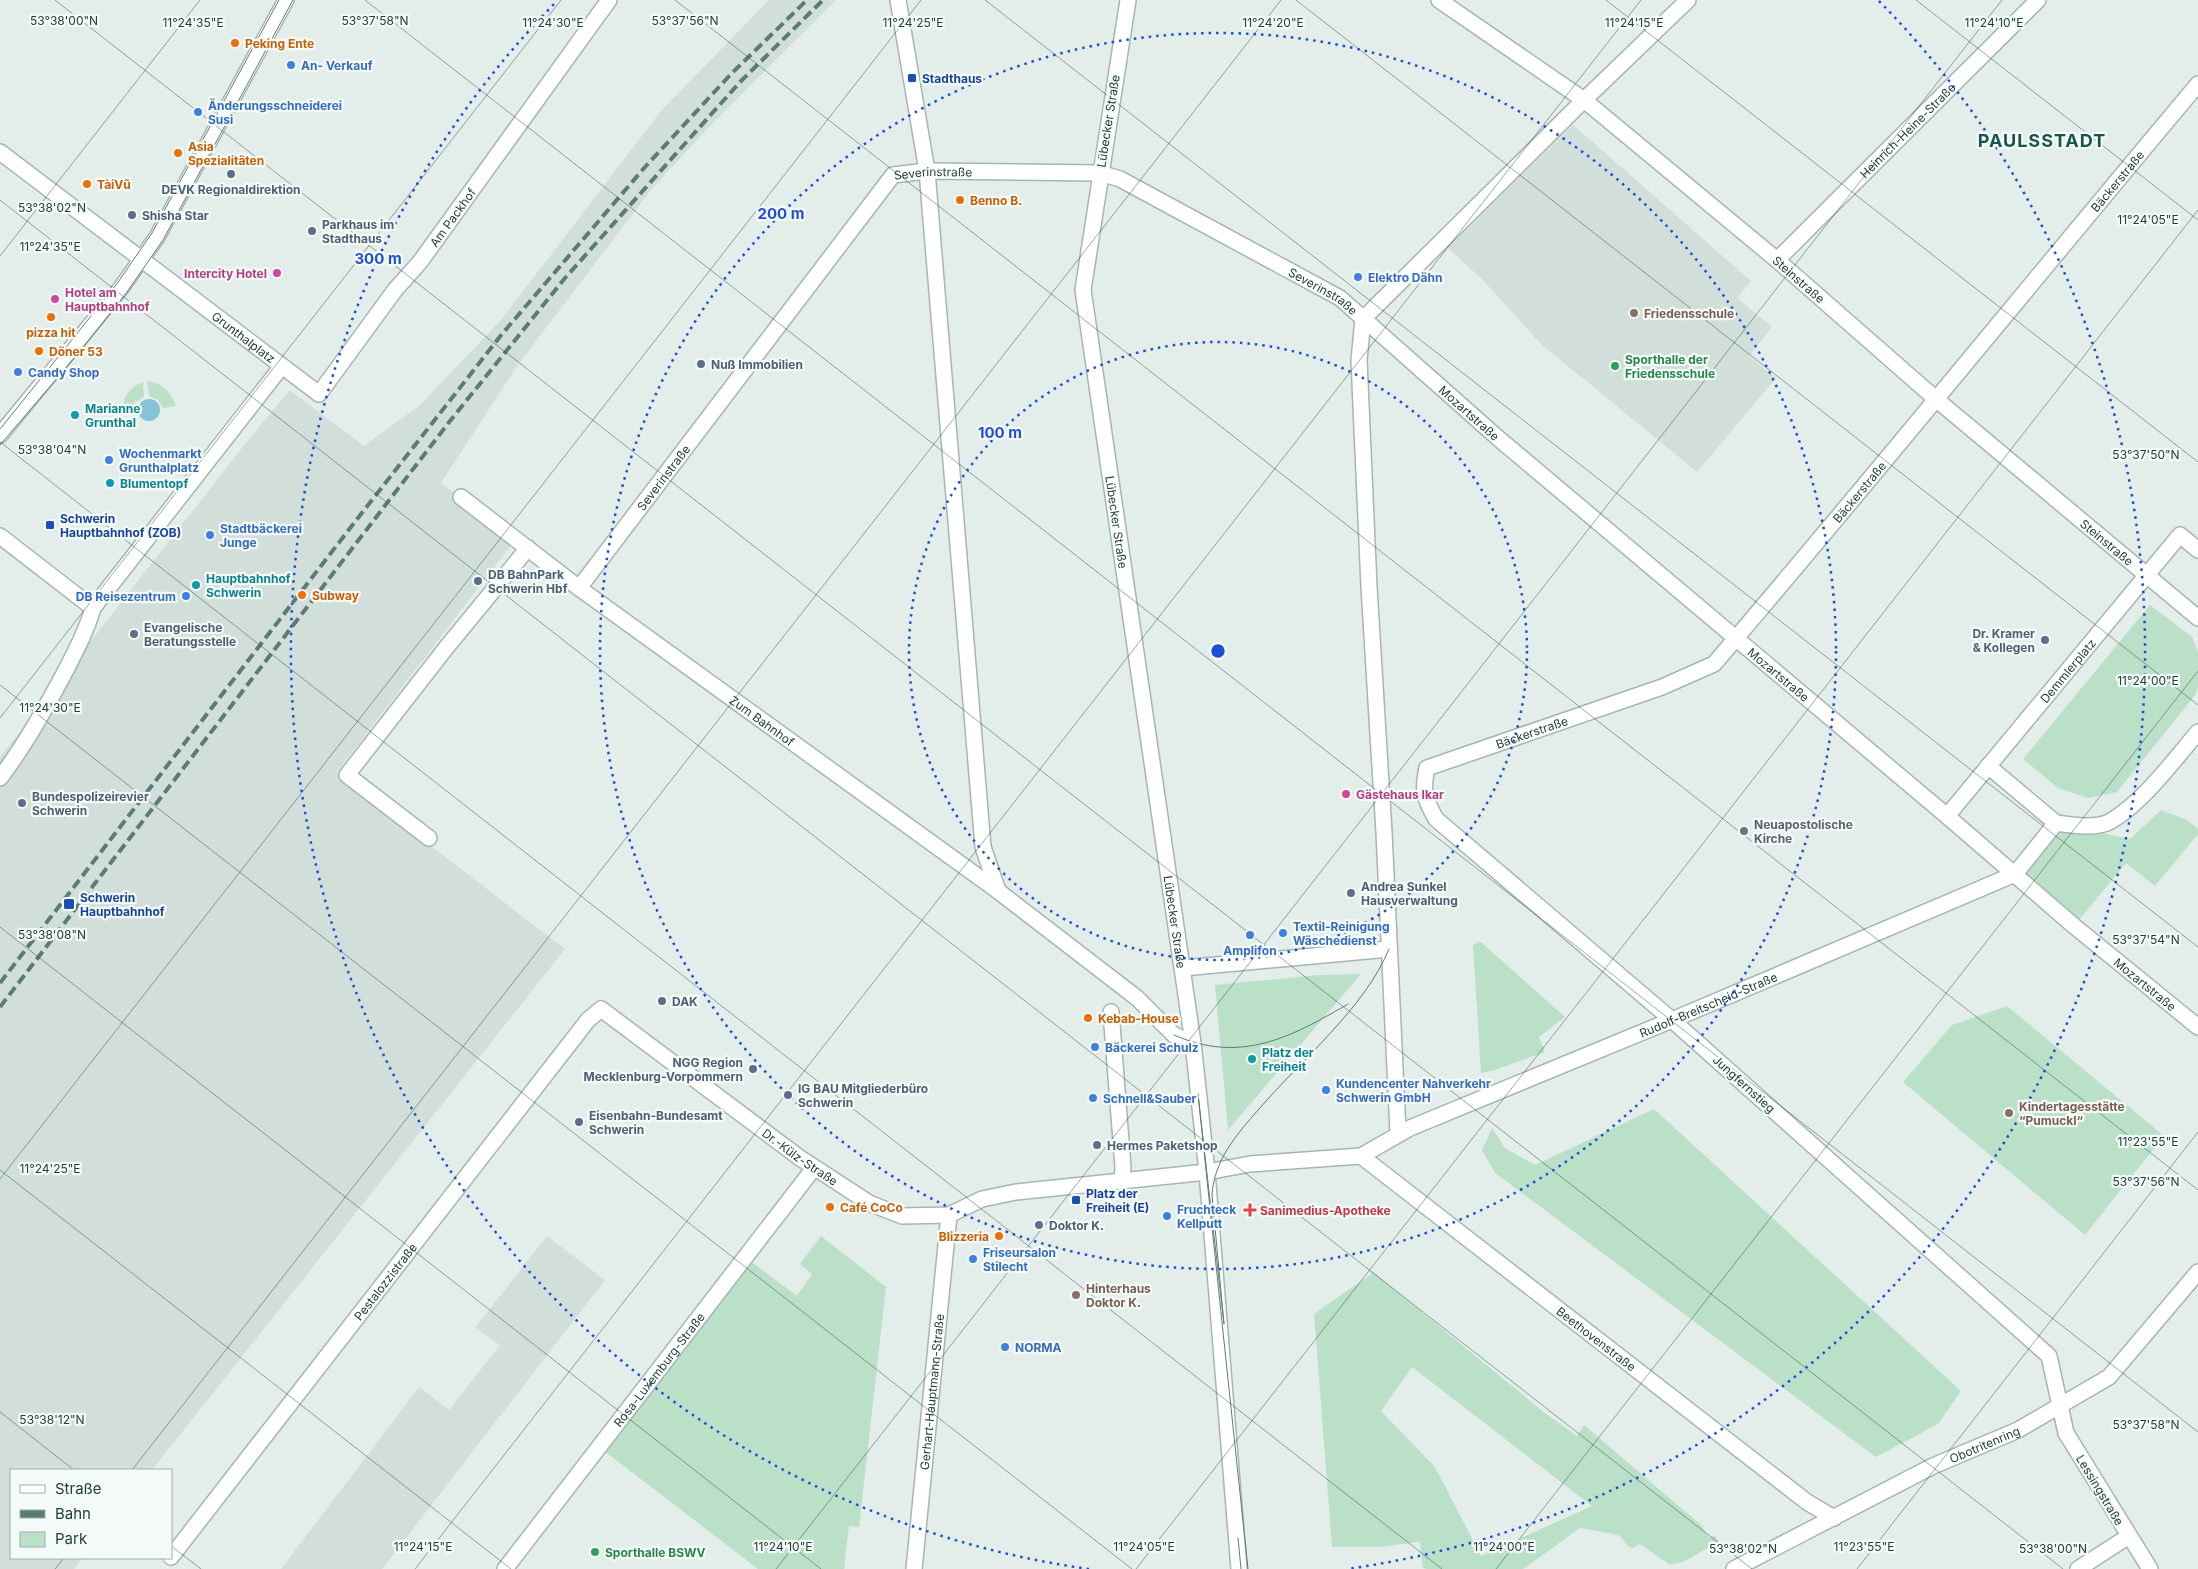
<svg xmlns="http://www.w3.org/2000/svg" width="2198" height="1569" viewBox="0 0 2198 1569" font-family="Inter,sans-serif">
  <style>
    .built { fill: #d1ded9 }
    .green { fill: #bae0c8; fill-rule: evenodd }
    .water { fill: #87c3d7 }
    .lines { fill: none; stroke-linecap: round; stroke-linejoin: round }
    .minor-casing { stroke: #a5b6b2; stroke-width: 18 }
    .tertiary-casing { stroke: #a5b6b2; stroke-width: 18 }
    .minor { stroke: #fff; stroke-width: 15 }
    .tertiary { stroke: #fff; stroke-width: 15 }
    .tram { stroke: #5b7c76; stroke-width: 1 }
    .rail { stroke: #5b7c76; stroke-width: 4; stroke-dasharray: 10 5; stroke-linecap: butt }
    .ticks { fill: none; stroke: #21403b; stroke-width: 1; stroke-opacity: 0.45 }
    .ring { fill: none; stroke: #1d4ed8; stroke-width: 2.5; stroke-dasharray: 2.5 5 }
    .food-dot { fill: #e8710a; stroke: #f4faf7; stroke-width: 2 }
    .shop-dot { fill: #3f7fe0; stroke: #f4faf7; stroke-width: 2 }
    .transit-dot { fill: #1a4fb4; stroke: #f4faf7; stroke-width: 2 }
    .service-dot { fill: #5c6f8a; stroke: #f4faf7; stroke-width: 2 }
    .hotel-dot { fill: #d1479c; stroke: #f4faf7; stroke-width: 2 }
    .education-dot { fill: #8d6e63; stroke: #f4faf7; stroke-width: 2 }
    .leisure-dot { fill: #2e9e5b; stroke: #f4faf7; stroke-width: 2 }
    .culture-dot { fill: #0f9aa8; stroke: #f4faf7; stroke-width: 2 }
    .worship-dot { fill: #6b7280; stroke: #f4faf7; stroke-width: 2 }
    .health-dot { fill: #e0444e; stroke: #f4faf7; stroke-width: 2 }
    .labels { text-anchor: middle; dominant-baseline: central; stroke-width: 4.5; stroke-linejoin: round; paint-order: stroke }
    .food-label { font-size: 12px; font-weight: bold; fill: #c56008; stroke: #f4faf7; text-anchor: start }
    .shop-label { font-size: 12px; font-weight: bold; fill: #366cbe; stroke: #f4faf7; text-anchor: start }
    .transit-label { font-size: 12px; font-weight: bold; fill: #164399; stroke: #f4faf7; text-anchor: start }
    .street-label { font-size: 12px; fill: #21403b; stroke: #f4faf7 }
    .service-label { font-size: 12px; font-weight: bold; fill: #4e5e75; stroke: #f4faf7; text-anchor: start }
    .hotel-label { font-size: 12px; font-weight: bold; fill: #b23c85; stroke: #f4faf7; text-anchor: start }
    .education-label { font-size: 12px; font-weight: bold; fill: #785e54; stroke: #f4faf7; text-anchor: start }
    .leisure-label { font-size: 12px; font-weight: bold; fill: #27864d; stroke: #f4faf7; text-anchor: start }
    .culture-label { font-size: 12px; font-weight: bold; fill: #0d838f; stroke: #f4faf7; text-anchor: start }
    .worship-label { font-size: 12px; font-weight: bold; fill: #5b616d; stroke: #f4faf7; text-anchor: start }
    .health-label { font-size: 12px; font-weight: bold; fill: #be3a42; stroke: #f4faf7; text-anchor: start }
    .district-label { font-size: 18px; font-weight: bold; letter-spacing: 1px; fill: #1b544c; stroke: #f4faf7 }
    .ticks-label { font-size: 12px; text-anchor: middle; fill: #21403b; stroke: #f4faf7; stroke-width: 4.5; stroke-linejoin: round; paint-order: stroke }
    .centre { fill: #1d4ed8; stroke: #f4faf7; stroke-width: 2.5 }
    .ring-label { font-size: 15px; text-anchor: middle; font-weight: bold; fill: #1d4ed8; stroke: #f4faf7; stroke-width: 4.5; stroke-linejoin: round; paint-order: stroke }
  </style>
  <rect width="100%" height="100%" fill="#e3eeea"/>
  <path class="built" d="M769 0H836L707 129 650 191 517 366 441 483 516 539 336 773 565 949 152 1470H11V1558H83L74 1569H0V757L249 439 290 390 364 446 420 405 501 320 661 111Z
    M1573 125 1751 281 1737 298 1772 327 1749 356 1776 378 1697 472 1541 344 1483 280 1448 248Z
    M547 1236 605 1280 382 1569H281L419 1387 449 1410 500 1345 475 1328Z"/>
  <path class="green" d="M147 381C163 383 171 392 176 406L163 408 158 400 149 396Z
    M143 382 144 397 138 401 135 400 133 412 123 413C122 398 128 388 143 382Z
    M2150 605 2192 637 2198 653V686L2196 694 2117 792 2088 798 2058 788 2023 759Z
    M2161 810 2187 820 2198 829V834L2155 886 2126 863 2074 926 2015 874 2056 823 2130 839Z
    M1478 942 1482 943 1565 1017 1539 1037 1545 1052 1495 1070 1481 1073 1473 946Z
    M1361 974 1228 1130 1215 985 1318 975Z
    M2007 1006 2164 1136 2085 1235 1903 1082 1952 1025Z
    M1654 1109 1961 1391 1938 1424 1876 1457 1495 1173 1482 1150 1492 1128 1505 1148 1535 1165Z
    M821 1236 886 1287 859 1527 849 1526 844 1569H758L599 1447 745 1257 797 1296 812 1274 800 1264Z
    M1372 1271 1546 1414 1577 1436 1584 1425 1702 1526 1709 1538 1715 1535 1718 1542 1685 1561 1670 1565 1640 1544 1633 1548 1629 1547 1619 1535 1580 1528 1523 1569H1427L1423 1568 1420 1542 1379 1547H1332L1314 1314 1370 1275ZM1412 1367 1592 1506 1481 1556 1435 1467 1381 1411Z"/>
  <path class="water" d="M138 410a11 11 0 1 1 22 0a11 11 0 1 1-22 0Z"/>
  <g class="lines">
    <g class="minor-casing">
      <g id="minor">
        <path d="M898 0 927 171 983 847 998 891"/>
        <path id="s1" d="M1128 0 1083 290 1193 1043 1207 1172 1239 1569"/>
        <path id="s2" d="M1439 0 1584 100 1777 260 1937 400 2198 618"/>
        <path id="s3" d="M0 152 319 394 395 290 420 262 609 0"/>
        <path id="s4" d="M1777 260 2038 0"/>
        <path d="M0 435 121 288 157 237 286 0"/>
        <path id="s5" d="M461 497 579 588 998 891 1137 998 1174 1035 1193 1043"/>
        <path d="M0 536 93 608 282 366"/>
        <path id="s6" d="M579 588 893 175 927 171 1100 173 1120 179 1340 298 1498 438 1947 816 2074 926 2198 1027"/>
        <path d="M1988 766 2056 823"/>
        <path d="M0 778C26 744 47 706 67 668 77 648 87 630 93 608"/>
        <path id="s7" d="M1947 816 2180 535 2198 550"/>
        <path d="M429 838 347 775 446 648 528 548"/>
        <path d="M1183 968 1389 949"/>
        <path d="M1111 1012 1123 1167 1122 1181"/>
        <path d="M1398 1133 1384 832 1369 587 1359 360 1363 319 1584 100 1688 0"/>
        <path id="s8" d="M1361 1156 1807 1502 1834 1518"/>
        <path id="s9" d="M171 1557 588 1020 601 1009 800 1158 869 1203 902 1216 949 1215 982 1199 1016 1192 1207 1172 1250 1164 1361 1156 1410 1128 1672 1020 2015 874 2056 823C2071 825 2095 829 2109 822 2141 805 2174 760 2198 732"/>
        <path id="s10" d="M505 1569 814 1168"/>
        <path id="s11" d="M914 1569 949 1215"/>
        <path d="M2078 1569 2129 1536"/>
        <path id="s12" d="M2150 1569 2066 1433 2049 1356 1672 1020 1436 819C1424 798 1422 791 1427 768L1662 687 1714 664C1877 473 2036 277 2198 84"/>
      </g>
    </g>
    <g class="tertiary-casing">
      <g id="tertiary">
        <path id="s13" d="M1734 1569 1933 1466 2018 1430 2109 1377 2198 1272"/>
      </g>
    </g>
    <use href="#minor" class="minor"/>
    <use href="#tertiary" class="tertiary"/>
    <path class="tram" d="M0 429 116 285 152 233 279 0
      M0 445 77 355 127 292 163 240 293 0
      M1174 1035C1240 1064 1290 1038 1348 1004
      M1238 1538 1241 1569
      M1248 1569 1198 1094 1224 1324 1212 1195C1214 1160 1237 1134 1259 1109 1301 1060 1365 1008 1389 949"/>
    <path class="rail" d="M0 983 354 523 502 334 645 167 731 74 807 0
      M0 1007 450 421 565 278 740 82 823 0"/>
  </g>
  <path class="ticks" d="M55 0 2063 1569M365 0 2198 1432M675 0 2198 1190M985 0 2198 947M1296 0 2198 705M1606 0 2198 462M1916 0 2198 220M0 200 1752 1569M0 256 200 0M0 442 1442 1569M0 685 1132 1569M0 718 561 0M0 927 821 1569M0 1170 511 1569M0 1179 921 0M0 1412 74 1470M132 1470 1281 0M171 1546 201 1569M55 1569 64 1558M415 1569 1641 0M776 1569 2002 0M1136 1569 2198 210M1496 1569 2198 671M1857 1569 2198 1132"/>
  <g class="ring">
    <circle cx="1218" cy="651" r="309"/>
    <circle cx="1218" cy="651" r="618"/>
    <path d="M1089 1569A927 927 0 0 1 557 1M1879 1A927 927 0 0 1 1347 1569"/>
  </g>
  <g class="food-dot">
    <circle cx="235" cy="43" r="5"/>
    <circle cx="178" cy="153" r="5"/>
    <circle cx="87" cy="184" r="5"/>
    <circle cx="960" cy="200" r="5"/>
    <circle cx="51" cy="317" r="5"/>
    <circle cx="39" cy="351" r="5"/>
    <circle cx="302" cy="595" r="5"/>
    <circle cx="1088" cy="1018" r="5"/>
    <circle cx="830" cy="1207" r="5"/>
    <circle cx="999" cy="1236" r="5"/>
  </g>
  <g class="shop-dot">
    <circle cx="291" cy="65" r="5"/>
    <circle cx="198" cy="112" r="5"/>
    <circle cx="1358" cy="277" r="5"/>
    <circle cx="18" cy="372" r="5"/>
    <circle cx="109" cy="460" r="5"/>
    <circle cx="210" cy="535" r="5"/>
    <circle cx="186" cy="596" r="5"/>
    <circle cx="1283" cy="933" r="5"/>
    <circle cx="1250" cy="935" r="5"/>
    <circle cx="1095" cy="1047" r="5"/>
    <circle cx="1326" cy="1090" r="5"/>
    <circle cx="1093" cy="1098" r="5"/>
    <circle cx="1167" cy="1216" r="5"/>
    <circle cx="973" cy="1259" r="5"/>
    <circle cx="1005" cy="1347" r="5"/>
  </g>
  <g class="transit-dot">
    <rect x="907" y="73" width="10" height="10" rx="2.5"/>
    <rect x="45" y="520" width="10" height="10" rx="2.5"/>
    <rect x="63" y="898" width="12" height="12" rx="2.5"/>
    <rect x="1071" y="1195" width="10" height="10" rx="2.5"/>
  </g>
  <g class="service-dot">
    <circle cx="231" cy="174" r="5"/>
    <circle cx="132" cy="215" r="5"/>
    <circle cx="312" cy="231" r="5"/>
    <circle cx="701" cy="364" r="5"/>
    <circle cx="478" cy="581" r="5"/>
    <circle cx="134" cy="634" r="5"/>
    <circle cx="2045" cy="640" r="5"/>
    <circle cx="22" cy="803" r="5"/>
    <circle cx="1351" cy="893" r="5"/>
    <circle cx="662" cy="1001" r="5"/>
    <circle cx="753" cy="1069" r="5"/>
    <circle cx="788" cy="1095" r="5"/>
    <circle cx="579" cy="1122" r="5"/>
    <circle cx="1097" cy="1145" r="5"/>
    <circle cx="1039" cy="1225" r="5"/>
  </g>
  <g class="hotel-dot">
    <circle cx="277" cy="273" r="5"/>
    <circle cx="55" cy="299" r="5"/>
    <circle cx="1346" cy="794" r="5"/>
  </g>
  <g class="education-dot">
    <circle cx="1634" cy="313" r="5"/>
    <circle cx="2009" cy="1113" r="5"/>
    <circle cx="1076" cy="1295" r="5"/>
  </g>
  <g class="leisure-dot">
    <circle cx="1615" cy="366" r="5"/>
    <circle cx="595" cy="1552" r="5"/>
  </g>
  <g class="culture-dot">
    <circle cx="75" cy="415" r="5"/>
    <circle cx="110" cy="483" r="5"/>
    <circle cx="196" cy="585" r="5"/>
    <circle cx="1252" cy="1059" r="5"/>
  </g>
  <circle class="worship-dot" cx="1744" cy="831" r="5"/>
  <path class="health-dot" d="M1247.5 1202.5h5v5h5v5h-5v5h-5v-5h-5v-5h5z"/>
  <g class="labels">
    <g class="food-label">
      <text x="245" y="43">Peking Ente</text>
      <text x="188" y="146">Asia<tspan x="188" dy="14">Spezialitäten</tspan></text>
      <text x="97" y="184">TàiVũ</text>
      <text x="970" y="200">Benno B.</text>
      <text x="51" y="332" text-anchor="middle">pizza hit</text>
      <text x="49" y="351">Döner 53</text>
      <text x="312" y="595">Subway</text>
      <text x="1098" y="1018">Kebab-House</text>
      <text x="840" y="1207">Café CoCo</text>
      <text x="989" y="1236" text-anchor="end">Blizzeria</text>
    </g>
    <g class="shop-label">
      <text x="301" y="65">An- Verkauf</text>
      <text x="208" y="105">Änderungsschneiderei<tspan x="208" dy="14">Susi</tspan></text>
      <text x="1368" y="277">Elektro Dähn</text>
      <text x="28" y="372">Candy Shop</text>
      <text x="119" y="453">Wochenmarkt<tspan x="119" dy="14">Grunthalplatz</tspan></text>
      <text x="220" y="528">Stadtbäckerei<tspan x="220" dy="14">Junge</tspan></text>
      <text x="176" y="596" text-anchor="end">DB Reisezentrum</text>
      <text x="1293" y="926">Textil-Reinigung<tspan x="1293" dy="14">Wäschedienst</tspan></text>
      <text x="1250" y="950" text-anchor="middle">Amplifon</text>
      <text x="1105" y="1047">Bäckerei Schulz</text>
      <text x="1336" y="1083">Kundencenter Nahverkehr<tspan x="1336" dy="14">Schwerin GmbH</tspan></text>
      <text x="1103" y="1098">Schnell&amp;Sauber</text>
      <text x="1177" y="1209">Fruchteck<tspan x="1177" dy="14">Kellputt</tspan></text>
      <text x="983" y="1252">Friseursalon<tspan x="983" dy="14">Stilecht</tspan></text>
      <text x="1015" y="1347">NORMA</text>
    </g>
    <g class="transit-label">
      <text x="922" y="78">Stadthaus</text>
      <text x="60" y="518">Schwerin<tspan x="60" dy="14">Hauptbahnhof (ZOB)</tspan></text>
      <text x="80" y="897">Schwerin<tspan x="80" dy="14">Hauptbahnhof</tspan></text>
      <text x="1086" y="1193">Platz der<tspan x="1086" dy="14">Freiheit (E)</tspan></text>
    </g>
    <g class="street-label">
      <text transform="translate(1108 121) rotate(-81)">Lübecker Straße</text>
      <text stroke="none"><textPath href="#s4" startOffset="184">Heinrich-Heine-Straße</textPath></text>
      <text stroke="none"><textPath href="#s6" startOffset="559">Severinstraße</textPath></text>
      <text stroke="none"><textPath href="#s12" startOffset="2042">Bäckerstraße</textPath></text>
      <text stroke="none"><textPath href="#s3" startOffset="622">Am Packhof</textPath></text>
      <text stroke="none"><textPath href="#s2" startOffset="456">Steinstraße</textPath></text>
      <text stroke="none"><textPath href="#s6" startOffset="979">Severinstraße</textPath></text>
      <text stroke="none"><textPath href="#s3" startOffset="306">Grunthalplatz</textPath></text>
      <text stroke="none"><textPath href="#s6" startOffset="1170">Mozartstraße</textPath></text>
      <text stroke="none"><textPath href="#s6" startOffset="139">Severinstraße</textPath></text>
      <text stroke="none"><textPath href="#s12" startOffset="1638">Bäckerstraße</textPath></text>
      <text stroke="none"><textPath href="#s1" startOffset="528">Lübecker Straße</textPath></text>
      <text stroke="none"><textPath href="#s2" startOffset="861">Steinstraße</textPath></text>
      <text stroke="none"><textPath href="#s7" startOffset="189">Demmlerplatz</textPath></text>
      <text stroke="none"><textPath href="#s6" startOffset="1575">Mozartstraße</textPath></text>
      <text stroke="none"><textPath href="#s5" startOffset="375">Zum Bahnhof</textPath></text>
      <text stroke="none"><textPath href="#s12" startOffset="1218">Bäckerstraße</textPath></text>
      <text stroke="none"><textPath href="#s1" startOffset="932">Lübecker Straße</textPath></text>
      <text stroke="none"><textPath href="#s6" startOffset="2055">Mozartstraße</textPath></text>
      <text stroke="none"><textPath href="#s9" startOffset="1908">Rudolf-Breitscheid-Straße</textPath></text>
      <text transform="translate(1744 1084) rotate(42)">Jungfernstieg</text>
      <text stroke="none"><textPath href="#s9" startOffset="945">Dr.-Külz-Straße</textPath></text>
      <text stroke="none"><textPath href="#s9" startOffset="349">Pestalozzistraße</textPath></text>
      <text stroke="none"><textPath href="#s8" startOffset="298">Beethovenstraße</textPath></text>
      <text stroke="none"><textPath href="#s10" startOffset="252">Rosa-Luxemburg-Straße</textPath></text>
      <text stroke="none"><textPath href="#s11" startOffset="178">Gerhart-Hauptmann-Straße</textPath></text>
      <text stroke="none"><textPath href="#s13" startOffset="280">Obotritenring</textPath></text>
      <text transform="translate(2100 1490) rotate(59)">Lessingstraße</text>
    </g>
    <g class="service-label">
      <text x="231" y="189" text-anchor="middle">DEVK Regionaldirektion</text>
      <text x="142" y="215">Shisha Star</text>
      <text x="322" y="224">Parkhaus im<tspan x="322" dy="14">Stadthaus</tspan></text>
      <text x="711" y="364">Nuß Immobilien</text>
      <text x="488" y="574">DB BahnPark<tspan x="488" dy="14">Schwerin Hbf</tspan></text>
      <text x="144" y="627">Evangelische<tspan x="144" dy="14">Beratungsstelle</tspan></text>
      <text x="2035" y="633" text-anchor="end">Dr. Kramer<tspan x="2035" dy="14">&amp; Kollegen</tspan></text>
      <text x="32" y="796">Bundespolizeirevier<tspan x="32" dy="14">Schwerin</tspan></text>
      <text x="1361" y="886">Andrea Sunkel<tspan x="1361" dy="14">Hausverwaltung</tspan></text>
      <text x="672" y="1001">DAK</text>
      <text x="743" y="1062" text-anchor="end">NGG Region<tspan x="743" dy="14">Mecklenburg-Vorpommern</tspan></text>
      <text x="798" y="1088">IG BAU Mitgliederbüro<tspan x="798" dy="14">Schwerin</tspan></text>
      <text x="589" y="1115">Eisenbahn-Bundesamt<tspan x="589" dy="14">Schwerin</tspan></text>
      <text x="1107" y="1145">Hermes Paketshop</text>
      <text x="1049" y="1225">Doktor K.</text>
    </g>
    <g class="hotel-label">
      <text x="267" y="273" text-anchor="end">Intercity Hotel</text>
      <text x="65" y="292">Hotel am<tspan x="65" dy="14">Hauptbahnhof</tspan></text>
      <text x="1356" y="794">Gästehaus Ikar</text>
    </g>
    <g class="education-label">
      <text x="1644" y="313">Friedensschule</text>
      <text x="2019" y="1106">Kindertagesstätte<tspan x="2019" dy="14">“Pumuckl“</tspan></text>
      <text x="1086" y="1288">Hinterhaus<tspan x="1086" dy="14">Doktor K.</tspan></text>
    </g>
    <g class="leisure-label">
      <text x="1625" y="359">Sporthalle der<tspan x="1625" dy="14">Friedensschule</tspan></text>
      <text x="605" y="1552">Sporthalle BSWV</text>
    </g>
    <g class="culture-label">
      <text x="85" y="408">Marianne<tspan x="85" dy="14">Grunthal</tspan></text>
      <text x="120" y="483">Blumentopf</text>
      <text x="206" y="578">Hauptbahnhof<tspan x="206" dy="14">Schwerin</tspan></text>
      <text x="1262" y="1052">Platz der<tspan x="1262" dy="14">Freiheit</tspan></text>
    </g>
    <g class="worship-label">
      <text x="1754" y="824">Neuapostolische<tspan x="1754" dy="14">Kirche</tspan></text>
    </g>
    <g class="health-label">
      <text x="1260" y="1210">Sanimedius-Apotheke</text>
    </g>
    <g class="district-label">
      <text x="2042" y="140">PAULSSTADT</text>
    </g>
  </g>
  <g class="ticks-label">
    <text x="64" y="25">53°38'00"N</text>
    <text x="375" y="25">53°37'58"N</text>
    <text x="685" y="25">53°37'56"N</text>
    <text x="193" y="27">11°24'35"E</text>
    <text x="553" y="27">11°24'30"E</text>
    <text x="913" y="27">11°24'25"E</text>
    <text x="1273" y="27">11°24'20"E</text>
    <text x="1634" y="27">11°24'15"E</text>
    <text x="1994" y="27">11°24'10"E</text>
    <text x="52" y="212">53°38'02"N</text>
    <text x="2148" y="224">11°24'05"E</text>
    <text x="50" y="251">11°24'35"E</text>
    <text x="52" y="454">53°38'04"N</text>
    <text x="2146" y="459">53°37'50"N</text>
    <text x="2148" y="685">11°24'00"E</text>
    <text x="50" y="712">11°24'30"E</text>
    <text x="52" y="939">53°38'08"N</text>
    <text x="2146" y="944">53°37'54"N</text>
    <text x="2148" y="1146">11°23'55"E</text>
    <text x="50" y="1173">11°24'25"E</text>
    <text x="2146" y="1186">53°37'56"N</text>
    <text x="52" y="1424">53°38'12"N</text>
    <text x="2146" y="1429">53°37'58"N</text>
    <text x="423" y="1551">11°24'15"E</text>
    <text x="783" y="1551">11°24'10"E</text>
    <text x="1144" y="1551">11°24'05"E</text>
    <text x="1504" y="1551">11°24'00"E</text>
    <text x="1864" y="1551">11°23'55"E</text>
    <text x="1743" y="1553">53°38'02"N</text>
    <text x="2053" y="1553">53°38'00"N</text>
  </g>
  <circle cx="1218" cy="651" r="8" class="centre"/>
  <g class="ring-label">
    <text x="781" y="219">200 m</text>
    <text x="378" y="264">300 m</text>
    <text x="1000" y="438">100 m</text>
  </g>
  <rect x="10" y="1469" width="162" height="90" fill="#f4faf7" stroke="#a0b0ac"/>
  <rect x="20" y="1485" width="25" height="8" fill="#ffffff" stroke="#a0b0ac"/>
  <text x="55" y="1494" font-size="15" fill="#21403b">Straße</text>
  <rect x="20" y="1510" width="25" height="8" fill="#5b7c76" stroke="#a0b0ac"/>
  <text x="55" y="1519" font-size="15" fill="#21403b">Bahn</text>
  <rect x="20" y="1532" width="25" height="15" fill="#bae0c8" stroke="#a0b0ac"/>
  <text x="55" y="1544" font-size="15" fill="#21403b">Park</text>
</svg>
